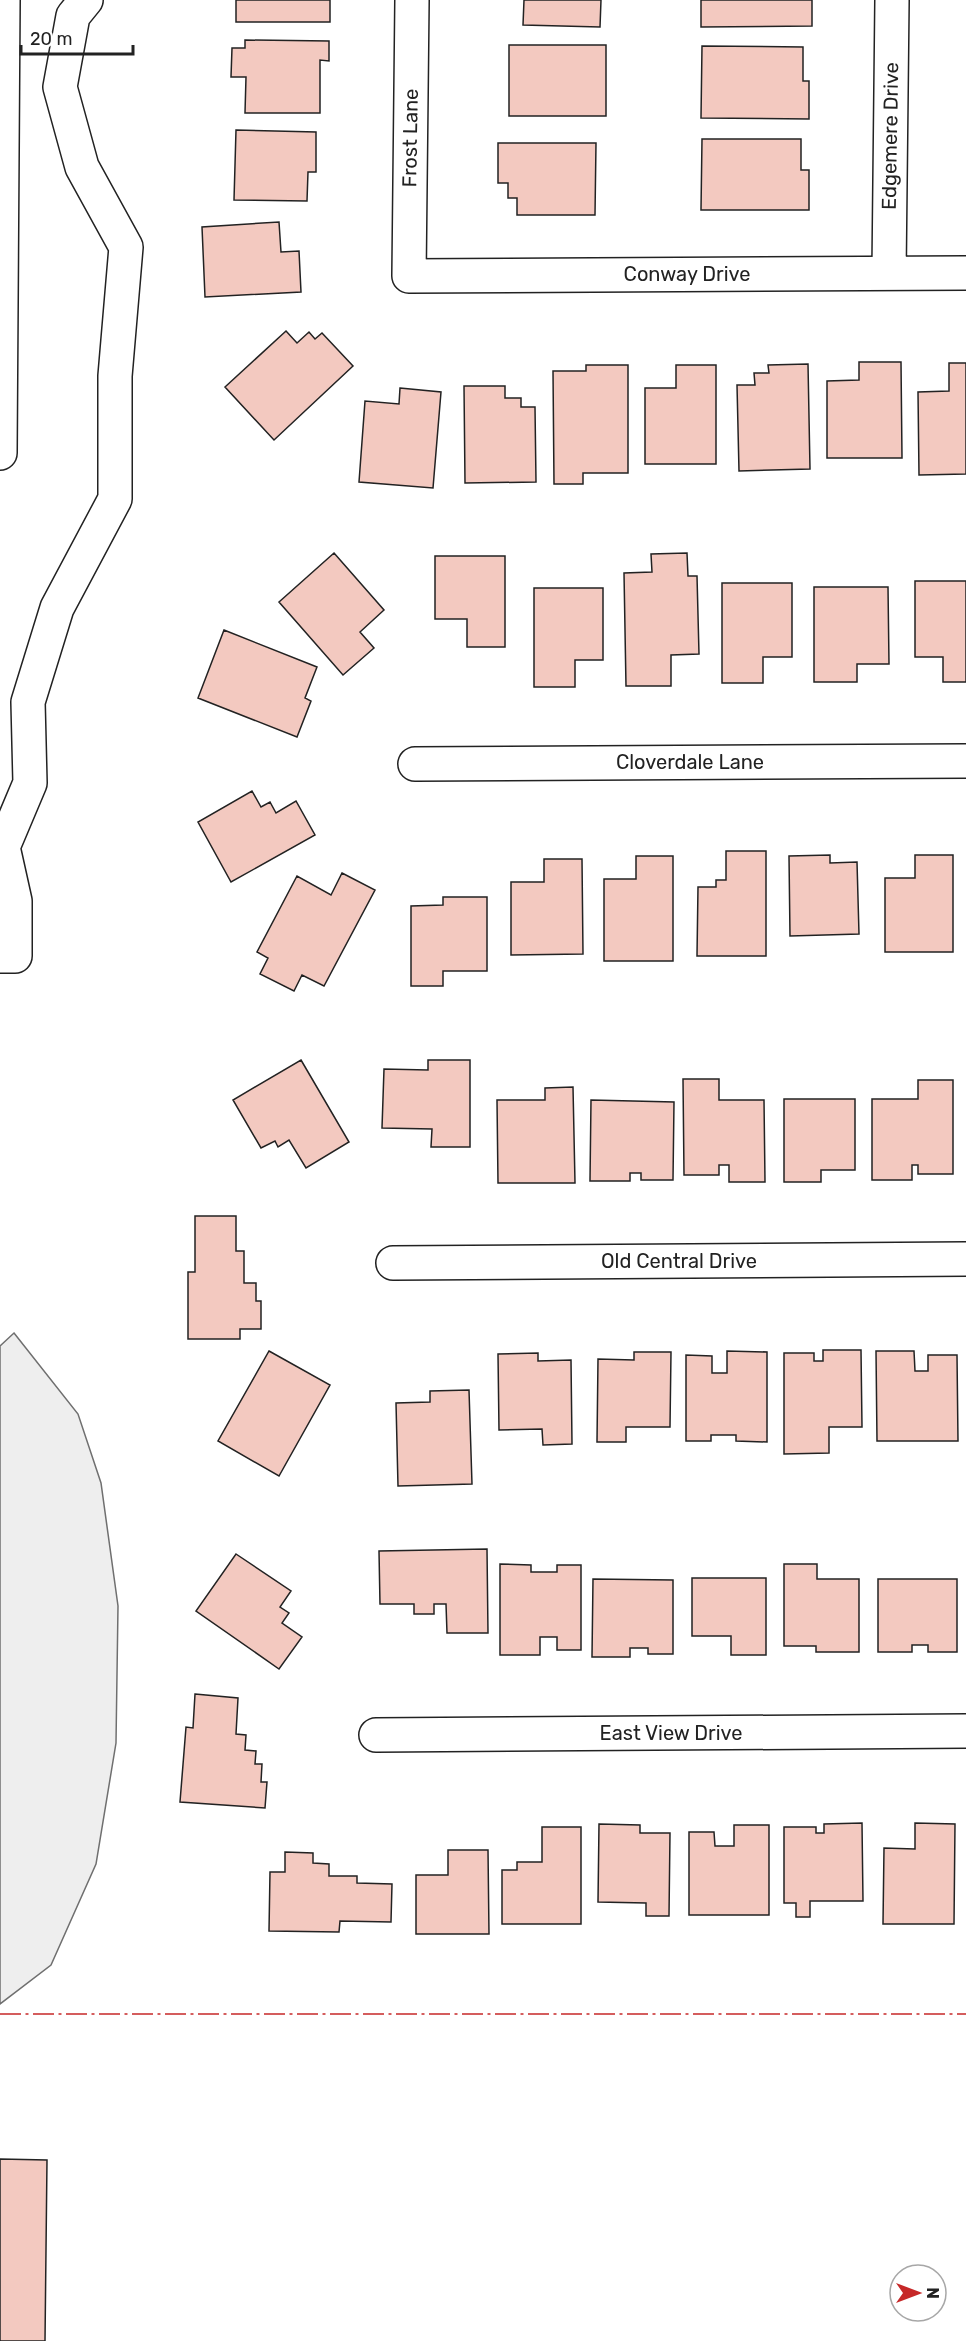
<svg xmlns="http://www.w3.org/2000/svg" width="966" height="2341" viewBox="0 0 966 2341" font-family="Rubik,sans-serif">
  <style>
    .green { fill: #eee; stroke: #6f6f6f; stroke-width: 1.5 }
    .building { fill: #f3c9c0; stroke: #222; stroke-width: 1.5 }
    .lines { fill: none; stroke-linecap: round; stroke-linejoin: round }
    .minor-casing { stroke: #222; stroke-width: 36 }
    .minor { stroke: #fff; stroke-width: 33 }
    .power { stroke: #c62828; stroke-width: 1.5; stroke-dasharray: 21 4.5 3 4.5; stroke-linecap: butt }
    .labels { text-anchor: middle; dominant-baseline: central; stroke-width: 4.5; stroke-linejoin: round; paint-order: stroke }
    .street-label { font-size: 20px; fill: #222; stroke: #fff }
  </style>
  <rect width="100%" height="100%" fill="#fff"/>
  <path class="green" d="M14 1333 78 1414 101 1483 118 1606 116 1743 96 1864 51 1965 0 2004V1346Z"/>
  <path class="building" d="M236 0H330V22H236Z
    M524 0H601L600 27 523 25Z
    M701 0H812V26L701 27Z
    M245 40 329 41V61L320 60V113H245L246 77H231L232 48H245Z
    M509 45H606V116H509Z
    M702 46 803 47V81H809V119L701 118Z
    M236 130 316 132V172H308L307 201 234 200Z
    M702 139H801V170H809V210H701Z
    M498 143H596L595 215H517V198H508V183H498Z
    M279 222 281 252 299 251 301 292 205 297 202 227Z
    M286 331 297 343 309 332 315 339 322 333 353 366 274 440 225 387Z
    M859 362H901L902 458H827V381L859 380Z
    M949 363H966V474L919 475 918 392 949 391Z
    M808 364 810 469 739 471 737 385H755L754 373H769L768 365Z
    M586 365H628V473H583V484H554L553 371H586Z
    M676 365H716V464H645V388H676Z
    M464 386H505V398H521V407H535L536 482 465 483Z
    M400 388 441 392 433 488 359 482 365 401 399 404Z
    M334 553 384 610 360 632 374 648 343 675 279 602Z
    M687 553 688 576H697L699 654 671 655V686H626L624 573 652 572 651 554Z
    M435 556H505V647H467V619H435Z
    M915 581H966V682H943V657H915Z
    M722 583H792V657H763V683H722Z
    M814 587H888L889 664H857V682H814Z
    M534 588H603V660H575V687H534Z
    M224 630 317 667 305 698 311 701 297 737 198 698Z
    M252 791 261 807 270 802 276 813 296 801 315 835 231 882 198 822Z
    M726 851H766V956H697L698 887H716V880H726Z
    M830 855V863L857 862 859 934 790 936 789 856Z
    M915 855H953V952H885V878H915Z
    M636 856H673V961H604V879H636Z
    M544 859H582L583 954 511 955V882H544Z
    M342 873 375 890 324 986 302 975 294 991 260 974 268 958 257 952 297 876 331 895Z
    M443 897H487V971H443V986H411V906L443 905Z
    M301 1060 349 1142 306 1168 289 1140 278 1147 275 1141 261 1148 233 1100Z
    M428 1060H470V1147H431L432 1129 382 1128 384 1069 428 1070Z
    M683 1079H719V1100H764L765 1182H729V1165H719V1175H684Z
    M918 1080H953V1174H918V1165H912V1180H872V1099H918Z
    M573 1087 575 1183H498L497 1100H545V1088Z
    M784 1099H855V1170H821V1182H784Z
    M591 1100 674 1102 673 1180H641V1173H630V1181H590Z
    M195 1216H236V1251H244V1283H256V1301H261V1329H240V1339H188V1272H195Z
    M823 1350H861L862 1427H829V1453L784 1454V1353H814V1361H823Z
    M269 1351 330 1385 279 1476 218 1441Z
    M727 1351 767 1352V1442L736 1441V1435H711V1441H686V1355L712 1356V1373H727Z
    M876 1351H914L915 1371H928V1355H957L958 1441H877Z
    M634 1352H671L670 1427H626V1442H597L598 1359 634 1360Z
    M538 1353V1361L571 1360 572 1444 543 1445 542 1429 499 1430 498 1354Z
    M469 1390 472 1484 398 1486 396 1403 430 1402V1391Z
    M487 1549 488 1633H447L446 1604H434V1614H414V1604H380L379 1551Z
    M236 1554 291 1591 280 1607 289 1613 282 1623 302 1637 279 1669 196 1611Z
    M500 1564 531 1565V1572H557V1565H581V1650H557V1637H540V1655H500Z
    M784 1564H817V1579H859V1652H816V1646H784Z
    M692 1578H766V1655H731V1636H692Z
    M593 1579 673 1580V1654H648V1648H630V1657H592Z
    M878 1579H957V1652H928V1645H912V1652H878Z
    M195 1694 238 1698 236 1734 246 1735 245 1750 256 1751 255 1764H262L261 1782H267L265 1808 180 1802 186 1727 193 1728Z
    M862 1823 863 1901H810V1917H796V1903H784V1827H816V1833H824V1824Z
    M915 1823 955 1824 954 1924H883L884 1848 915 1849Z
    M599 1824 640 1825V1833H670L669 1916H646V1903L598 1902Z
    M734 1825H769V1915H689V1832H714L715 1846H734Z
    M542 1827H581V1924H502V1870H517V1862H542Z
    M448 1850H488L489 1934H416V1875H448Z
    M285 1852 313 1853V1863L329 1864V1876H357V1883L392 1884 391 1922 340 1921 339 1932 269 1931 270 1872H285Z
    M0 2159 47 2160 45 2341H0Z"/>
  <g class="lines">
    <g class="minor-casing">
      <path id="minor" d="M412 0 409 276 966 273
        M889 273 892 0
        M0 453 3 0
        M415 764 966 761
        M0 956H15V901L3 847 30 783 28 702 57 608 115 499V376L126 247 82 167 60 87 73 16 86 0
        M393 1263 966 1259
        M376 1735 966 1731"/>
    </g>
    <use href="#minor" class="minor"/>
    <path class="power" d="M0 2014H966"/>
  </g>
  <g class="labels">
    <g class="street-label">
      <text transform="translate(890 136) rotate(-89)">Edgemere Drive</text>
      <text transform="translate(410 138) rotate(-89)">Frost Lane</text>
      <text x="687" y="274">Conway Drive</text>
      <text x="690" y="762">Cloverdale Lane</text>
      <text x="679" y="1261">Old Central Drive</text>
      <text x="671" y="1733">East View Drive</text>
    </g>
  </g>
  <g transform="translate(918 2293) rotate(90)"><circle r="28" fill="#ffffff" stroke="#a7a7a7" stroke-width="1.5"/>
  <path d="M0-4.5L10 22L0 15L-10 22Z" fill="#c62828"/>
  <text y="-9" font-size="16" font-weight="bold" text-anchor="middle" fill="#222222">N</text>
  </g>
  <path d="M21 45v9h112v-9" fill="none" stroke="#222222" stroke-width="3"/>
  <text x="30" y="45" font-size="18" fill="#222222" stroke="#ffffff" stroke-width="4.5" paint-order="stroke">20 m</text>
</svg>
